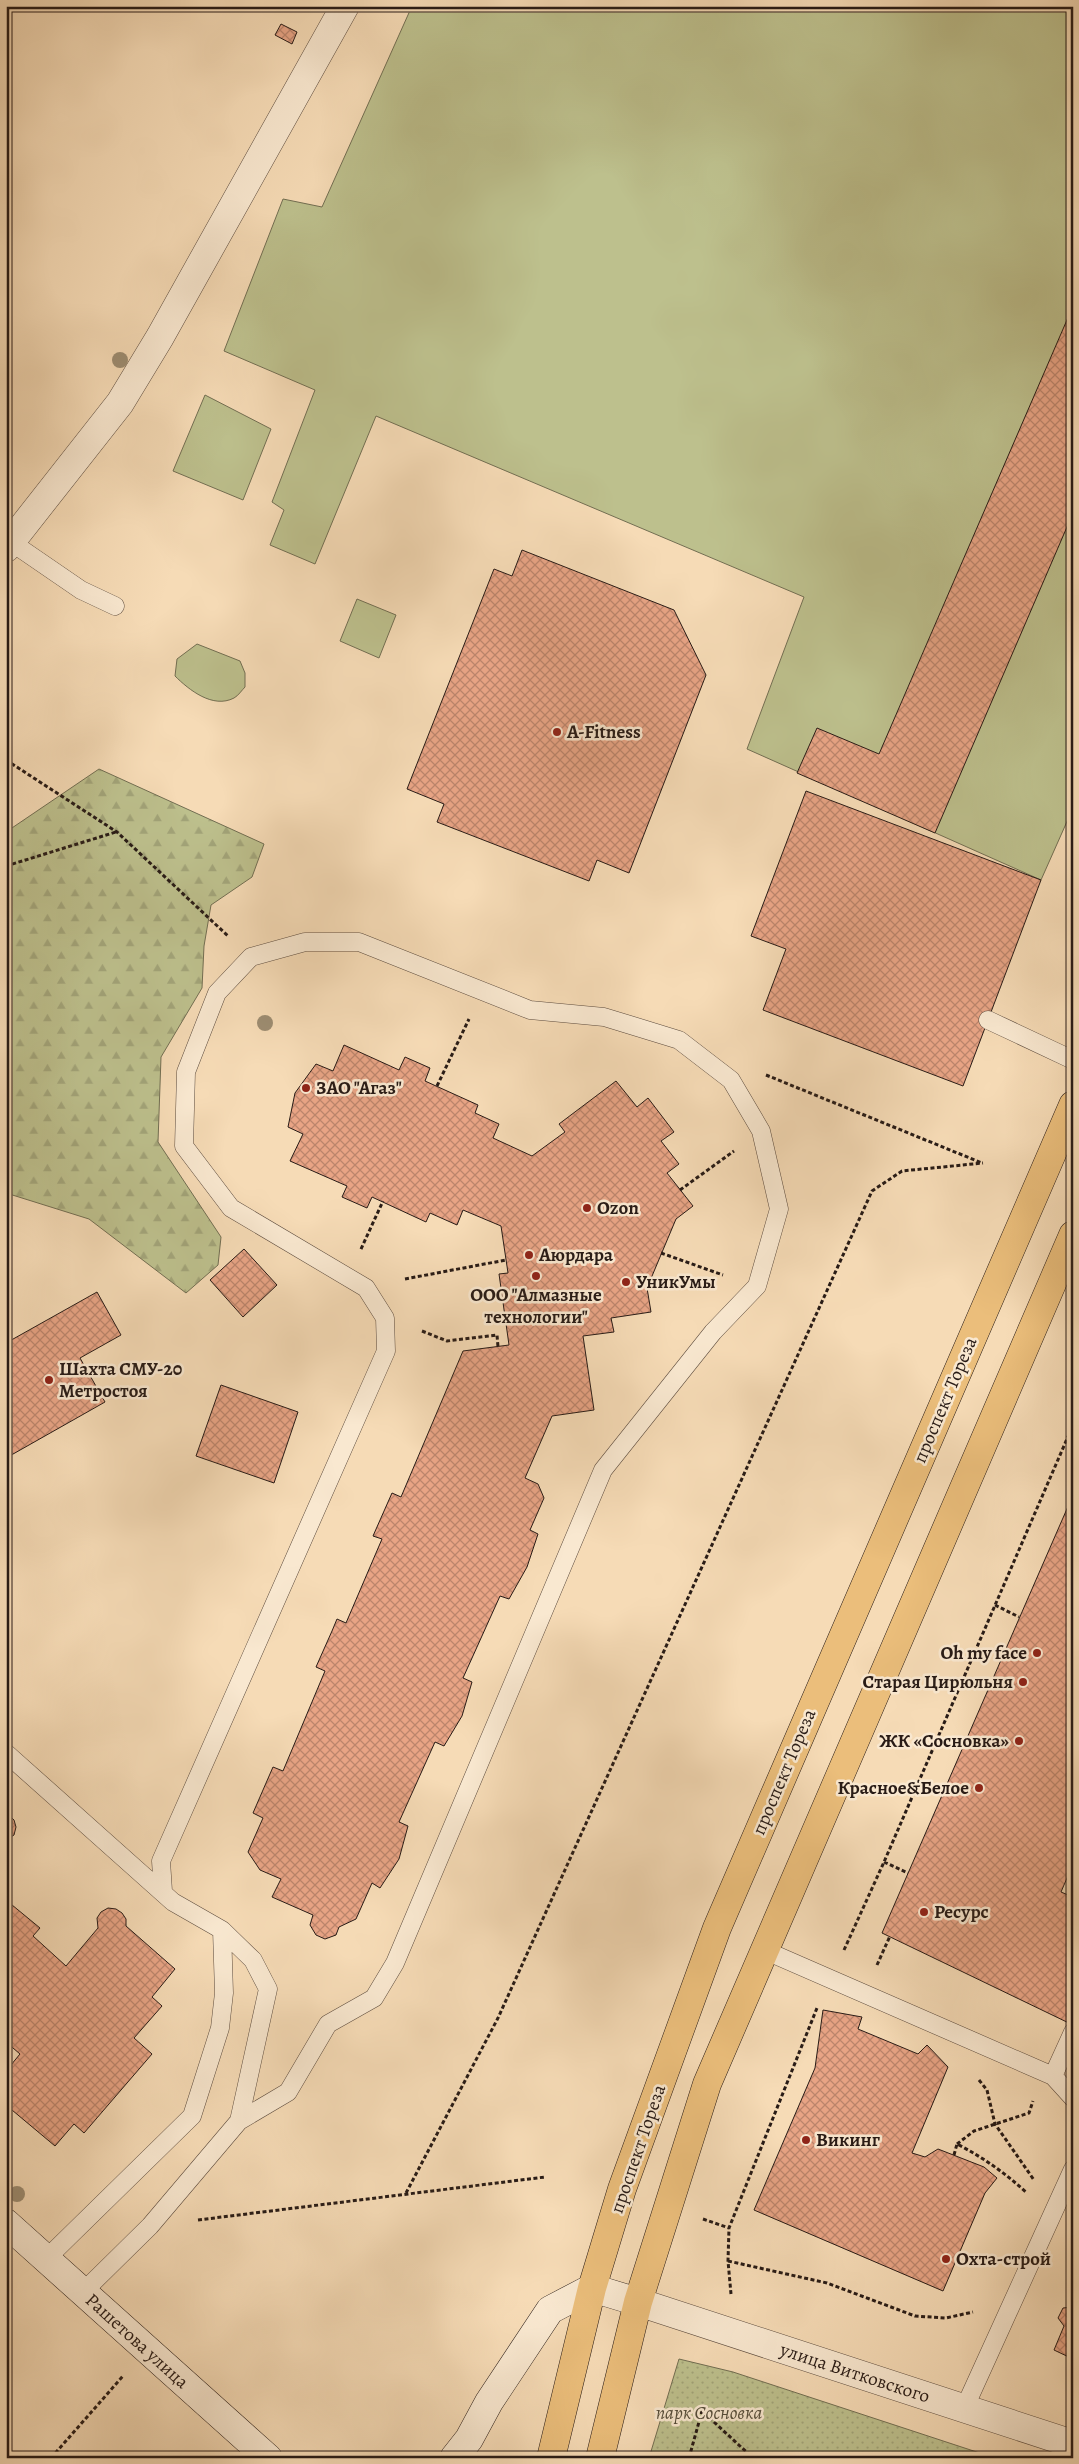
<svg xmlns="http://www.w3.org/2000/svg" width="1079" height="2464" viewBox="0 0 1079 2464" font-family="Alegreya,serif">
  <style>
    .green { fill: #bdc08d; stroke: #726e52 }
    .forest { fill: url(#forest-firs); stroke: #726e52 }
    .park { fill: url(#park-dots); stroke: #726e52 }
    .building { fill: url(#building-cross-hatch); stroke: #281b16 }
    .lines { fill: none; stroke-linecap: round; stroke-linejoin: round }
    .lane-casing { stroke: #5c4b3e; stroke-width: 19 }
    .street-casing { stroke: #5c4b3e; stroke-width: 29 }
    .secondary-casing { stroke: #281b16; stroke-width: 29 }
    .primary-casing { stroke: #281b16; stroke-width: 29 }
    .path { stroke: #281b16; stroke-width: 3; stroke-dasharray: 4 2.5; stroke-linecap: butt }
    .lane { stroke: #f9e8d0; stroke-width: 18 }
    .street { stroke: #f9e8d0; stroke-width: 28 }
    .secondary { stroke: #f9e8d0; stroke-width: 28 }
    .primary { stroke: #ebbe7b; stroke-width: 28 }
    .tree { fill: #9d8d72 }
    .poi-dot { fill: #8f2418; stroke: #f9e8d0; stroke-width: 2 }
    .labels { text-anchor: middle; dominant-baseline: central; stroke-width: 5; stroke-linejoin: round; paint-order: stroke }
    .poi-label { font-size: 19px; font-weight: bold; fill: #281b16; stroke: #f9e8d0; text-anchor: start }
    .street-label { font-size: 19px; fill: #281b16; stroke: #f9e8d0 }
    .park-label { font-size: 19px; font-style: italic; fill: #554d3a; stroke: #f9e8d0 }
  </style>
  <defs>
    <pattern id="forest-firs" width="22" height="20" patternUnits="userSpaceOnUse" patternTransform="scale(1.25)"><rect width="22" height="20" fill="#bdc08d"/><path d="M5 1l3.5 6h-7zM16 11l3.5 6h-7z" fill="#a2a479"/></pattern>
    <pattern id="park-dots" width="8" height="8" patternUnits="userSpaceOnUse" patternTransform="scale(1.25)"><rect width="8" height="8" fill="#bdc08d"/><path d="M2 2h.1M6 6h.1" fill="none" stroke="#a2a479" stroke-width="1.8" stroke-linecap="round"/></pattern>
    <pattern id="building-cross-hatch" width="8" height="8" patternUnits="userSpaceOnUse" patternTransform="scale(1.25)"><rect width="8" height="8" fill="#e8a485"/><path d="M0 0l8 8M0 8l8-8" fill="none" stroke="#bc856c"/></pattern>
  </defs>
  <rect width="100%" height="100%" fill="#f6dbb6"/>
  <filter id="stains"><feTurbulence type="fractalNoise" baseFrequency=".004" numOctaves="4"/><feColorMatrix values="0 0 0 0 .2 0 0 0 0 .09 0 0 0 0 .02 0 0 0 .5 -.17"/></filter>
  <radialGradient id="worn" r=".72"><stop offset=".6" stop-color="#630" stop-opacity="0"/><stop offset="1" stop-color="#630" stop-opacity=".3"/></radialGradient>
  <path class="green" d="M412 6H1073V808L1041 880 747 749 804 597 376 416 315 564 270 545 284 510 272 502 315 390 224 351 283 199 322 207Z
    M205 395 271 429 243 500 173 471Z
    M357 599 396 615 379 658 340 641Z
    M197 644 240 661 245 673V687C242 690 238 696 234 698 213 709 189 690 175 676L177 659Z"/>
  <path class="forest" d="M99 769 264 844 252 877 211 905 204 946 202 988 161 1057 158 1142 221 1237 218 1265 186 1293 89 1219 6 1193V832Z"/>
  <path class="park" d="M679 2359 733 2372 995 2458H649Z"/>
  <path class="building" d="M281 24 297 32 292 44 275 35Z
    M1073 306V513L935 833 797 773 817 728 879 754Z
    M522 550 674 610 706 675 629 873 597 860 589 881 437 822 444 804 407 789 494 569 512 576Z
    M806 791 1041 880 963 1086 763 1010 786 949 751 936Z
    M344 1045 399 1070 405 1057 430 1068 425 1081 478 1105 475 1113 499 1124 493 1138 532 1156 565 1132 559 1124 616 1081 637 1107 648 1098 674 1132 661 1141 679 1164 667 1173 693 1206 676 1219 647 1288 651 1312 611 1318 614 1332 583 1336 594 1410 552 1416 525 1478 538 1484 544 1498 530 1530 538 1534 527 1567 509 1599 500 1596 463 1678 472 1682 462 1716 444 1746 435 1742 399 1822 408 1826 399 1859 380 1888 372 1883 356 1919 339 1927 336 1935 325 1939 316 1935 310 1925 313 1915 272 1897 281 1879 260 1870 248 1852 263 1818 253 1813 273 1767 283 1771 325 1671 316 1667 332 1631 337 1619 346 1623 382 1539 373 1536 392 1493 401 1497 463 1351 509 1345 499 1274 508 1273 501 1226 463 1210 457 1225 430 1213 426 1222 372 1197 367 1208 342 1197 347 1186 290 1161 303 1134 288 1127 295 1093 316 1064 333 1071Z
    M244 1249 277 1285 243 1317 210 1280Z
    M97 1292 121 1335 80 1358 105 1402 6 1458V1343Z
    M221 1385 298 1412 274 1483 196 1456Z
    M1073 1495V1864L1061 1892 1073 1897V2025L882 1933Z
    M6 1812 14 1820 16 1827 14 1835 6 1840Z
    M6 1900 40 1928 33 1936 66 1966 98 1928 97 1918 101 1912 108 1908 116 1909 122 1913 126 1919V1926L175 1969 152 1997 162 2006 134 2038 152 2054 84 2133 74 2124 55 2146 6 2105V2071L20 2054 6 2042Z
    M823 2010 862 2017 858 2029 918 2054 927 2045 948 2067 912 2153 925 2157 938 2149 984 2167 997 2178 985 2193 943 2291 754 2210 815 2068Z
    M1073 2307V2359L1054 2350 1064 2326 1058 2318 1063 2308Z"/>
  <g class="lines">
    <g class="lane-casing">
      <path id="lane" d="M11 542 81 590 115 606
        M988 1020 1073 1060
        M6 1753 173 1902 222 1930 224 1993 220 2028 192 2116 46 2259
        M222 1930 253 1960 268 1989 239 2121
        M764 1950 1053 2076 1073 2098
        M1053 2076 1073 2032
        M83 2292 150 2226 239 2121 288 2092 328 2024 374 1998 395 1963 603 1470 713 1332 757 1286 779 1209 761 1131 731 1080 679 1040 604 1017 530 1010 359 942H305L251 957 217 993 186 1072 184 1146 231 1208 366 1288 385 1318 386 1351 161 1861 163 1891
        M964 2409 1073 2169"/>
    </g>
    <g class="street-casing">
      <path id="street" d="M6 548 120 403 160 337 345 6
        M638 2302 1073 2444"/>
    </g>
    <g class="secondary-casing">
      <path id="secondary" d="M6 2223 268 2458
        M454 2458 469 2439 489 2402 550 2310 592 2288 638 2302"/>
    </g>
    <g class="primary-casing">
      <path id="primary" d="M551 2458 592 2288 622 2189 717 1928 1073 1105
        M600 2458 638 2302 707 2084 1073 1235"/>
    </g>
    <path class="path" d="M6 760 117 832 228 936
      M6 866 116 832
      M766 1075 982 1163
      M437 1086 469 1019
      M680 1190 734 1151
      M361 1249 383 1201
      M661 1253 723 1275
      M405 1279 506 1260
      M422 1331 447 1341 497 1335 498 1347
      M995 1605 1019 1617
      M884 1862 908 1873
      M844 1950 884 1862 1073 1425
      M877 1965 890 1936
      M979 2080 987 2090 995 2124 1034 2180
      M957 2144 974 2131 1029 2113 1033 2101
      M954 2155 957 2144C984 2158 1005 2173 1027 2193
      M406 2193 498 2018 872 1191 902 1171 983 1163
      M703 2219 729 2228
      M198 2220 545 2177
      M728 2261 827 2283 915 2316 946 2318 973 2312
      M731 2294 728 2261 729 2228 817 2008
      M51 2458 123 2376
      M689 2458 702 2411 753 2458"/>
    <use href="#lane" class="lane"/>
    <use href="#street" class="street"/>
    <use href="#secondary" class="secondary"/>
    <use href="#primary" class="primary"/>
  </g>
  <g class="tree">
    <circle cx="120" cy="360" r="8"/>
    <circle cx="265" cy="1023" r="8"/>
    <circle cx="17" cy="2194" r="8"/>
  </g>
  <g class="poi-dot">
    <circle cx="557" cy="732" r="5"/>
    <circle cx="306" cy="1088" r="5"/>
    <circle cx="587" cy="1208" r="5"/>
    <circle cx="529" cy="1255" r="5"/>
    <circle cx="536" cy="1276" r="5"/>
    <circle cx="626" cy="1282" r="5"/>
    <circle cx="49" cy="1380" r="5"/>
    <circle cx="1037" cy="1653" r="5"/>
    <circle cx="1023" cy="1682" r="5"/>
    <circle cx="1019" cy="1741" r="5"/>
    <circle cx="979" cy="1788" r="5"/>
    <circle cx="924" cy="1912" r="5"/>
    <circle cx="806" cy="2140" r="5"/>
    <circle cx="946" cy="2259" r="5"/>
  </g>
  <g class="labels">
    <g class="poi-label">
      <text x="567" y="732">A-Fitness</text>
      <text x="316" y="1088">ЗАО "Агаз"</text>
      <text x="597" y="1208">Ozon</text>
      <text x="539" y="1255">Аюрдара</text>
      <text x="636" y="1282">УникУмы</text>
      <text x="536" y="1295" text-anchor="middle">ООО "Алмазные<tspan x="536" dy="22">технологии"</tspan></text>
      <text x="59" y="1369">Шахта СМУ-20<tspan x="59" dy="22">Метростоя</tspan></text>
      <text x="1027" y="1653" text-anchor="end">Oh my face</text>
      <text x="1013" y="1682" text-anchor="end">Старая Цирюльня</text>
      <text x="1009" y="1741" text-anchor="end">ЖК «Сосновка»</text>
      <text x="969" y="1788" text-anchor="end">Красное&amp;Белое</text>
      <text x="934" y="1912">Ресурс</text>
      <text x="816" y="2140">Викинг</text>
      <text x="956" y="2259">Охта-строй</text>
    </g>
    <g class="street-label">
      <text transform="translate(945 1400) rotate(-67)">проспект Тореза</text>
      <text transform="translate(784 1772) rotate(-67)">проспект Тореза</text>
      <text transform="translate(638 2149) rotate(-71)">проспект Тореза</text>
      <text transform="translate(137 2341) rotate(42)">Рашетова улица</text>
      <text transform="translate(855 2373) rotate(18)">улица Витковского</text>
    </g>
    <g class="park-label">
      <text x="709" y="2413">парк Сосновка</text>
    </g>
  </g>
  <rect width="1079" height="2464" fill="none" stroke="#f6dbb6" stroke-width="25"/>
  <rect x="8" y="8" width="1064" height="2449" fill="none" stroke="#281b16" stroke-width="2.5"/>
  <rect x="12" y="12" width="1054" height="2439" fill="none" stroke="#281b16"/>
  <rect width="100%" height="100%" filter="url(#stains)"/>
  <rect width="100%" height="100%" fill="url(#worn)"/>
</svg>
